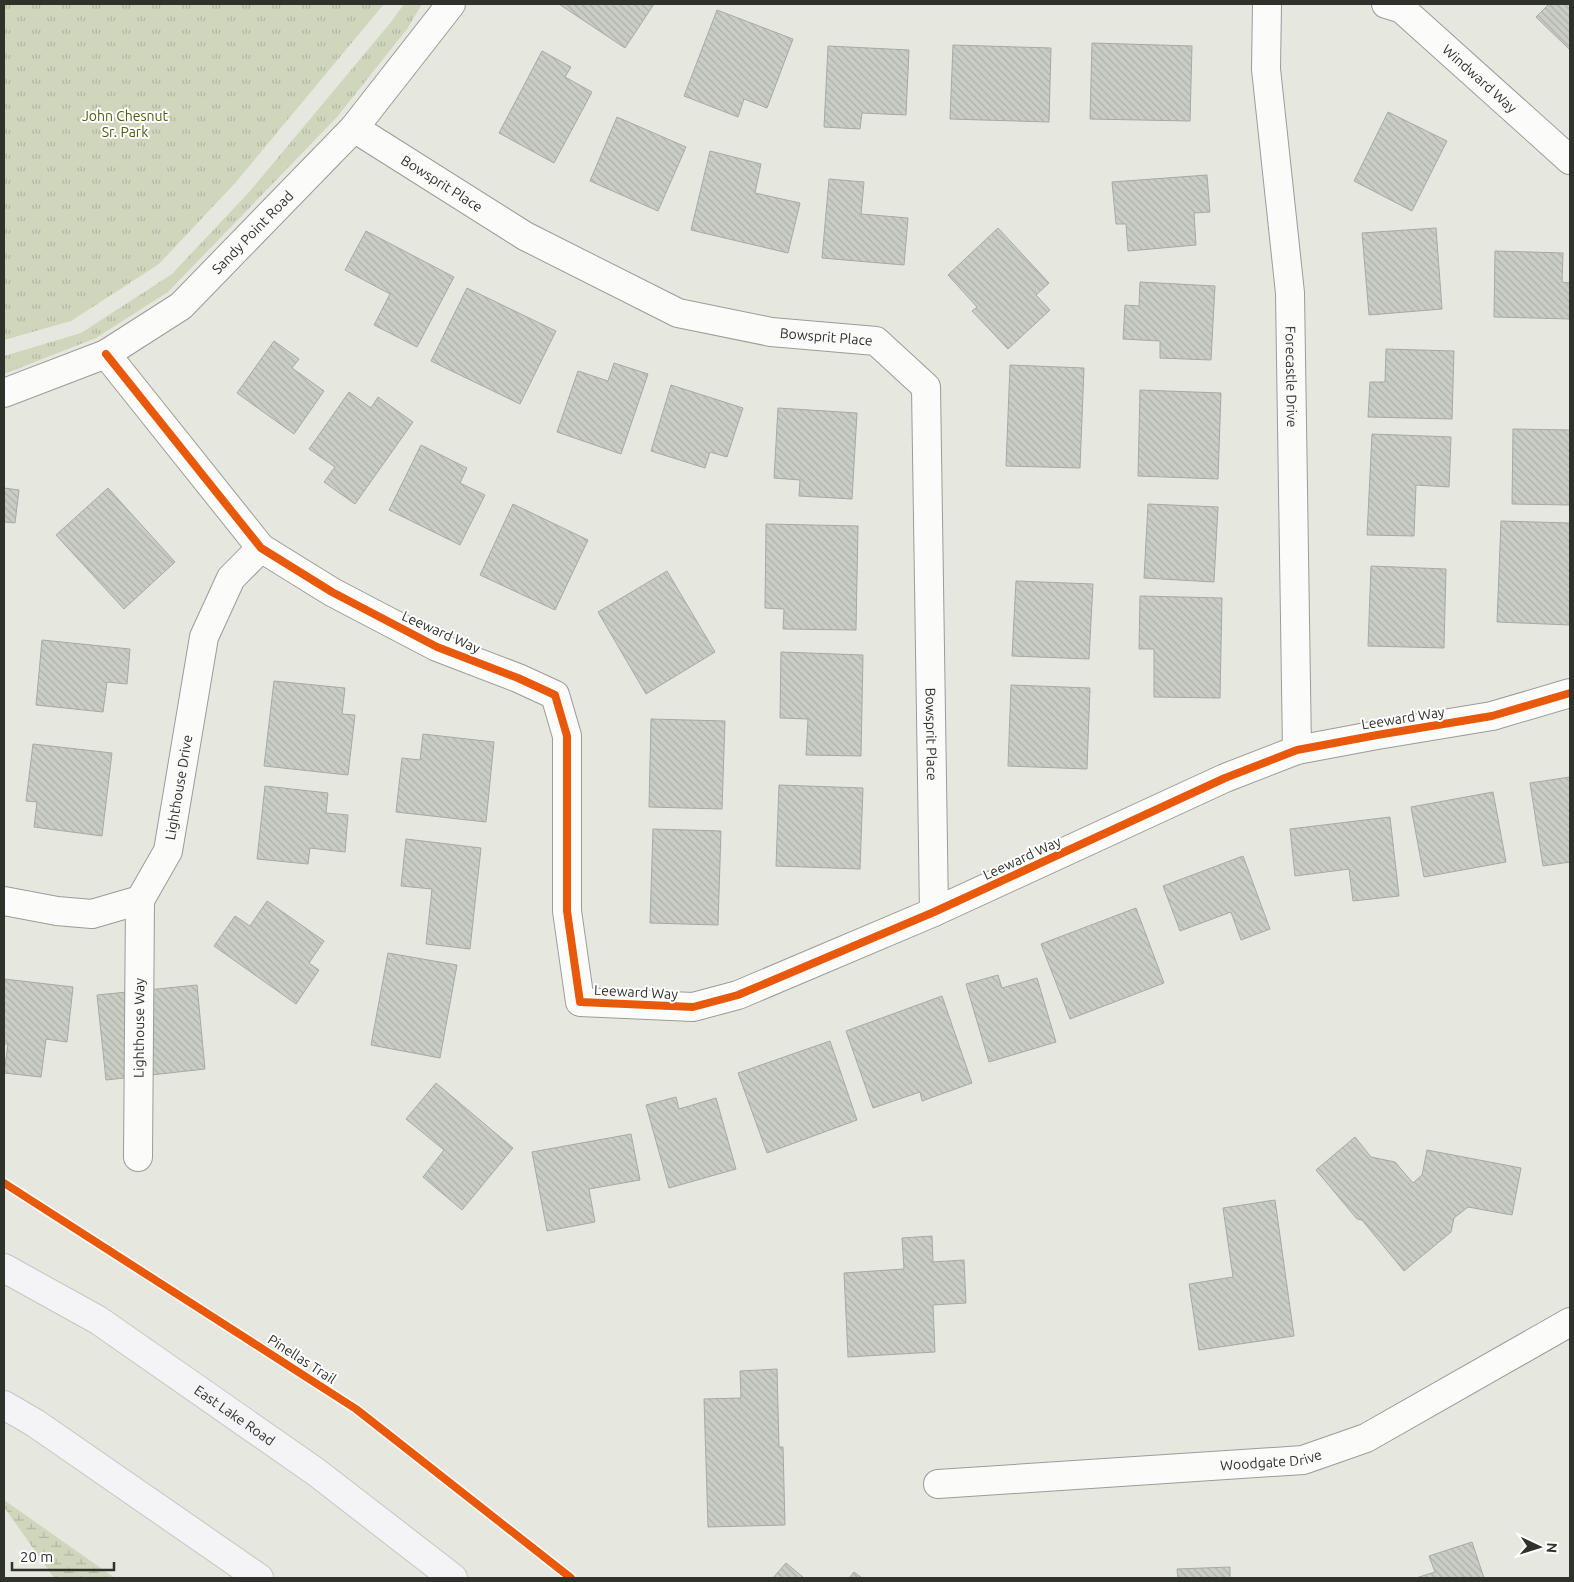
<svg xmlns="http://www.w3.org/2000/svg" width="1574" height="1582" viewBox="0 0 1574 1582" font-family="Ubuntu,sans-serif">
  <style>
    .wetland { fill: url(#wetland-marsh) }
    .park { fill: url(#park-tufts) }
    .building { fill: url(#building-back-hatch); stroke: #a8a9a4 }
    .lines { fill: none; stroke-linecap: round; stroke-linejoin: round }
    .minor-casing { stroke: #9a9c96; stroke-width: 30 }
    .primary-casing { stroke: #c5c6c1; stroke-width: 30 }
    .minor { stroke: #fbfcfa; stroke-width: 28 }
    .primary { stroke: #f4f3f5; stroke-width: 28 }
    .cycleway-casing { stroke: #fff; stroke-width: 11 }
    .cycleway { stroke: #e8590c; stroke-width: 8 }
    .labels { text-anchor: middle; dominant-baseline: central; stroke-width: 4; stroke-linejoin: round; paint-order: stroke }
    .street-label { font-size: 14px; fill: #2f312b; stroke: #fff }
    .park-label { font-size: 14px; fill: #4f5b0f; stroke: #fff }
  </style>
  <defs>
    <pattern id="wetland-marsh" width="20" height="14" patternUnits="userSpaceOnUse" patternTransform="scale(1.25)"><rect width="20" height="14" fill="#cfd6bb"/><path d="M1 5h8M5 5V1M11 12h8M15 12V8" fill="none" stroke="#b2b8a1"/></pattern>
    <pattern id="park-tufts" width="24" height="20" patternUnits="userSpaceOnUse" patternTransform="scale(1.25)"><rect width="24" height="20" fill="#cfd6bb"/><path d="M3 7l-1-3M5 7V3M7 7l1-3M15 17l-1-3M17 17v-4M19 17l1-3" fill="none" stroke="#b2b8a1"/></pattern>
    <pattern id="building-back-hatch" width="6" height="6" patternUnits="userSpaceOnUse" patternTransform="scale(1.25)"><rect width="6" height="6" fill="#caccc6"/><path d="M-1 5l2 2M0 0l6 6M5-1l2 2" fill="none" stroke="#aeb0aa"/></pattern>
  </defs>
  <rect width="100%" height="100%" fill="#e6e8e0"/>
  <path class="wetland" d="M4 1500 115 1578H54L4 1507Z"/>
  <path class="park" d="M4 4H384L236 182 159 264 71 321 4 340Z
    M404 4H422L407 29 337 117 168 292 96 338 4 374V356L81 333 172 274 250 191 391 22Z"/>
  <path class="building" d="M559 4H654L625 48Z
    M1549 4H1570V50L1536 17Z
    M717 10 793 39 767 108 744 99 738 117 684 96Z
    M1092 43 1192 46 1190 121 1090 119Z
    M953 45 1051 48 1049 122 950 119Z
    M828 46 909 50 906 115 862 113 860 129 824 127Z
    M542 51 571 67 565 77 592 92 554 163 499 133Z
    M1388 112 1447 141 1412 211 1354 181Z
    M617 117 686 147 658 211 590 181Z
    M710 151 761 164 755 193 800 203 788 253 691 230Z
    M1207 175 1210 212 1194 213 1196 245 1128 251 1126 224H1116L1112 182Z
    M829 179 864 182 861 214 908 218 904 265 822 258Z
    M998 228 1049 283 1036 295 1050 310 1008 349 972 311 977 307 948 275Z
    M1436 228 1442 309 1369 315 1362 233Z
    M366 231 454 277 417 347 374 325 390 294 345 270Z
    M1495 251 1563 253 1562 282 1570 283V319L1494 317Z
    M1140 282 1215 286 1211 360 1160 358V341L1123 339 1125 305 1139 306Z
    M467 288 556 331 520 404 431 361Z
    M274 341 299 359 292 368 324 391 294 434 237 393Z
    M1386 349 1454 351 1452 419 1368 417 1370 382H1385Z
    M614 363 648 374 621 454 557 432 578 371 608 381Z
    M1010 365 1084 368 1080 468 1006 466Z
    M671 385 743 408 727 457 710 452 705 468 651 451Z
    M1140 390 1221 393 1218 479 1138 476Z
    M349 392 371 408 378 397 413 422 355 504 324 482 335 467 309 449Z
    M778 408 857 413 852 499 799 496 800 480 774 478Z
    M1513 429 1570 430V505L1512 504Z
    M1372 434 1451 437 1449 487 1416 485 1414 536 1367 535Z
    M421 445 467 468 460 483 485 495 460 545 389 510Z
    M4 488 19 490 15 523 4 522Z
    M108 488 175 562 124 609 56 535Z
    M513 504 588 540 555 610 480 575Z
    M1148 504 1218 507 1214 582 1144 578Z
    M1501 521 1570 523V625L1497 622Z
    M766 524 858 526 856 630 783 629 784 609 765 608Z
    M1371 566 1446 569 1444 648 1368 646Z
    M667 571 715 652 646 694 598 612Z
    M1016 581 1093 584 1089 659 1012 656Z
    M1140 596 1222 598 1220 698 1154 697V649H1139Z
    M42 640 130 649 127 684 107 682 103 712 36 705Z
    M781 652 863 655 861 756 806 755 808 719 780 718Z
    M274 681 345 688 342 714 355 715 348 775 264 766Z
    M1011 685 1090 688 1087 769 1008 766Z
    M651 719 725 721 722 809 649 807Z
    M423 734 494 742 486 822 396 812 402 758 420 760Z
    M33 744 112 753 102 836 34 827 37 802 26 801Z
    M1570 777V862L1543 866 1530 783Z
    M779 785 863 788 860 869 776 866Z
    M265 786 328 793 326 813 348 815 345 852 310 848 308 864 257 859Z
    M1493 792 1506 862 1424 877 1411 807Z
    M1390 817 1399 896 1353 901 1349 869 1295 876 1290 829Z
    M653 829 721 831 718 925 650 923Z
    M406 839 481 848 470 949 426 944 432 889 401 886Z
    M1243 856 1270 929 1241 940 1231 912 1180 931 1163 886Z
    M267 901 324 941 309 963 319 970 296 1004 214 946 235 916 250 926Z
    M1136 908 1164 983 1070 1019 1041 944Z
    M388 953 457 965 440 1058 371 1045Z
    M998 975 1002 988 1037 978 1056 1042 989 1062 966 984Z
    M4 979 73 987 67 1042 46 1039 41 1077 4 1073 8 1044H4Z
    M197 985 205 1069 106 1080 97 995Z
    M942 996 972 1083 922 1101 920 1092 873 1108 846 1031Z
    M830 1041 857 1120 767 1153 738 1073Z
    M436 1083 513 1148 462 1210 423 1177 444 1150 406 1119Z
    M676 1097 679 1109 716 1098 736 1169 669 1188 646 1105Z
    M631 1134 640 1180 589 1189 595 1222 547 1231 532 1152Z
    M1355 1137 1371 1157 1395 1162 1413 1183 1422 1175 1427 1150 1521 1168 1512 1215 1468 1207 1454 1218 1451 1232 1404 1271 1362 1220 1357 1219 1316 1170Z
    M1275 1200 1294 1336 1199 1350 1189 1284 1233 1277 1223 1208Z
    M932 1236 933 1262 964 1260 966 1303 933 1305 935 1352 848 1357 844 1273 904 1269 902 1238Z
    M777 1369 779 1447H783L785 1525 708 1527 704 1399 741 1398 740 1371Z
    M1472 1542 1484 1578H1416L1435 1572 1429 1556Z
    M786 1563 804 1578H773Z
    M1230 1567V1578H1178L1177 1569Z
    M854 1572 862 1578H849Z"/>
  <g class="lines">
    <g class="minor-casing">
      <g id="minor">
        <path id="s1" d="M1267 4 1266 69 1290 293 1297 750"/>
        <path id="s2" d="M1386 4 1402 9 1570 160"/>
        <path id="s3" d="M354 128 525 236 678 313 771 332 876 341 926 387 934 912"/>
        <path d="M106 354 261 548 332 592 437 647 518 678 555 695 567 736V911L580 1002 693 1007 738 995 934 912 1225 778 1297 750 1377 735 1492 716 1570 693"/>
        <path id="s4" d="M4 393 106 354 181 306 354 128 451 4"/>
        <path id="s5" d="M4 901 57 911 92 914 140 900 168 851 204 637 231 578 261 548"/>
        <path id="s6" d="M138 1157 140 900"/>
        <path id="s7" d="M938 1484 1303 1460 1366 1438 1570 1322"/>
      </g>
    </g>
    <g class="primary-casing">
      <g id="primary">
        <path id="s8" d="M4 1268 98 1320 316 1472 453 1578"/>
        <path d="M4 1405 35 1423 259 1578"/>
      </g>
    </g>
    <use href="#minor" class="minor"/>
    <use href="#primary" class="primary"/>
    <g class="cycleway-casing">
      <path id="cycleway" d="M106 354 261 548 332 592 437 647 518 678 555 695 567 736V911L580 1002 693 1007 738 995 934 912 1225 778 1297 750 1377 735 1492 716 1570 693
        M4 1183 356 1409 571 1578"/>
    </g>
    <use href="#cycleway" class="cycleway"/>
  </g>
  <g class="labels">
    <g class="street-label">
      <text stroke="none"><textPath href="#s2" startOffset="121">Windward Way</textPath></text>
      <text stroke="none"><textPath href="#s3" startOffset="104">Bowsprit Place</textPath></text>
      <text stroke="none"><textPath href="#s4" startOffset="301">Sandy Point Road</textPath></text>
      <text stroke="none"><textPath href="#s3" startOffset="524">Bowsprit Place</textPath></text>
      <text stroke="none"><textPath href="#s1" startOffset="374">Forecastle Drive</textPath></text>
      <text transform="translate(441 632) rotate(24)">Leeward Way</text>
      <text transform="translate(1403 718) rotate(-9)">Leeward Way</text>
      <text stroke="none"><textPath href="#s3" startOffset="989">Bowsprit Place</textPath></text>
      <text stroke="none"><textPath href="#s5" startOffset="260">Lighthouse Drive</textPath></text>
      <text transform="translate(1022 858) rotate(-25)">Leeward Way</text>
      <text transform="translate(636 992) rotate(3)">Leeward Way</text>
      <text stroke="none"><textPath href="#s6" startOffset="129">Lighthouse Way</textPath></text>
      <text transform="translate(302 1359) rotate(33)">Pinellas Trail</text>
      <text stroke="none"><textPath href="#s8" startOffset="274">East Lake Road</textPath></text>
      <text stroke="none"><textPath href="#s7" startOffset="334">Woodgate Drive</textPath></text>
    </g>
    <g class="park-label">
      <text x="125" y="116">John Chesnut<tspan x="125" dy="16">Sr. Park</tspan></text>
    </g>
  </g>
  <rect width="1574" height="1582" fill="none" stroke="#2f312b" stroke-width="10"/>
  <g transform="translate(1539 1547) rotate(94)" stroke="#ffffff" stroke-width="4" paint-order="stroke">
  <path d="M0-4L9 19L0 12L-9 19Z" fill="#2f312b"/>
  <text y="-8" font-size="14" font-weight="bold" text-anchor="middle" fill="#2f312b">N</text>
  </g>
  <path d="M12 1562v8h102v-8" fill="none" stroke="#2f312b" stroke-width="2.5"/>
  <text x="20" y="1562" font-size="15" fill="#2f312b" stroke="#ffffff" stroke-width="4" paint-order="stroke">20 m</text>
</svg>
